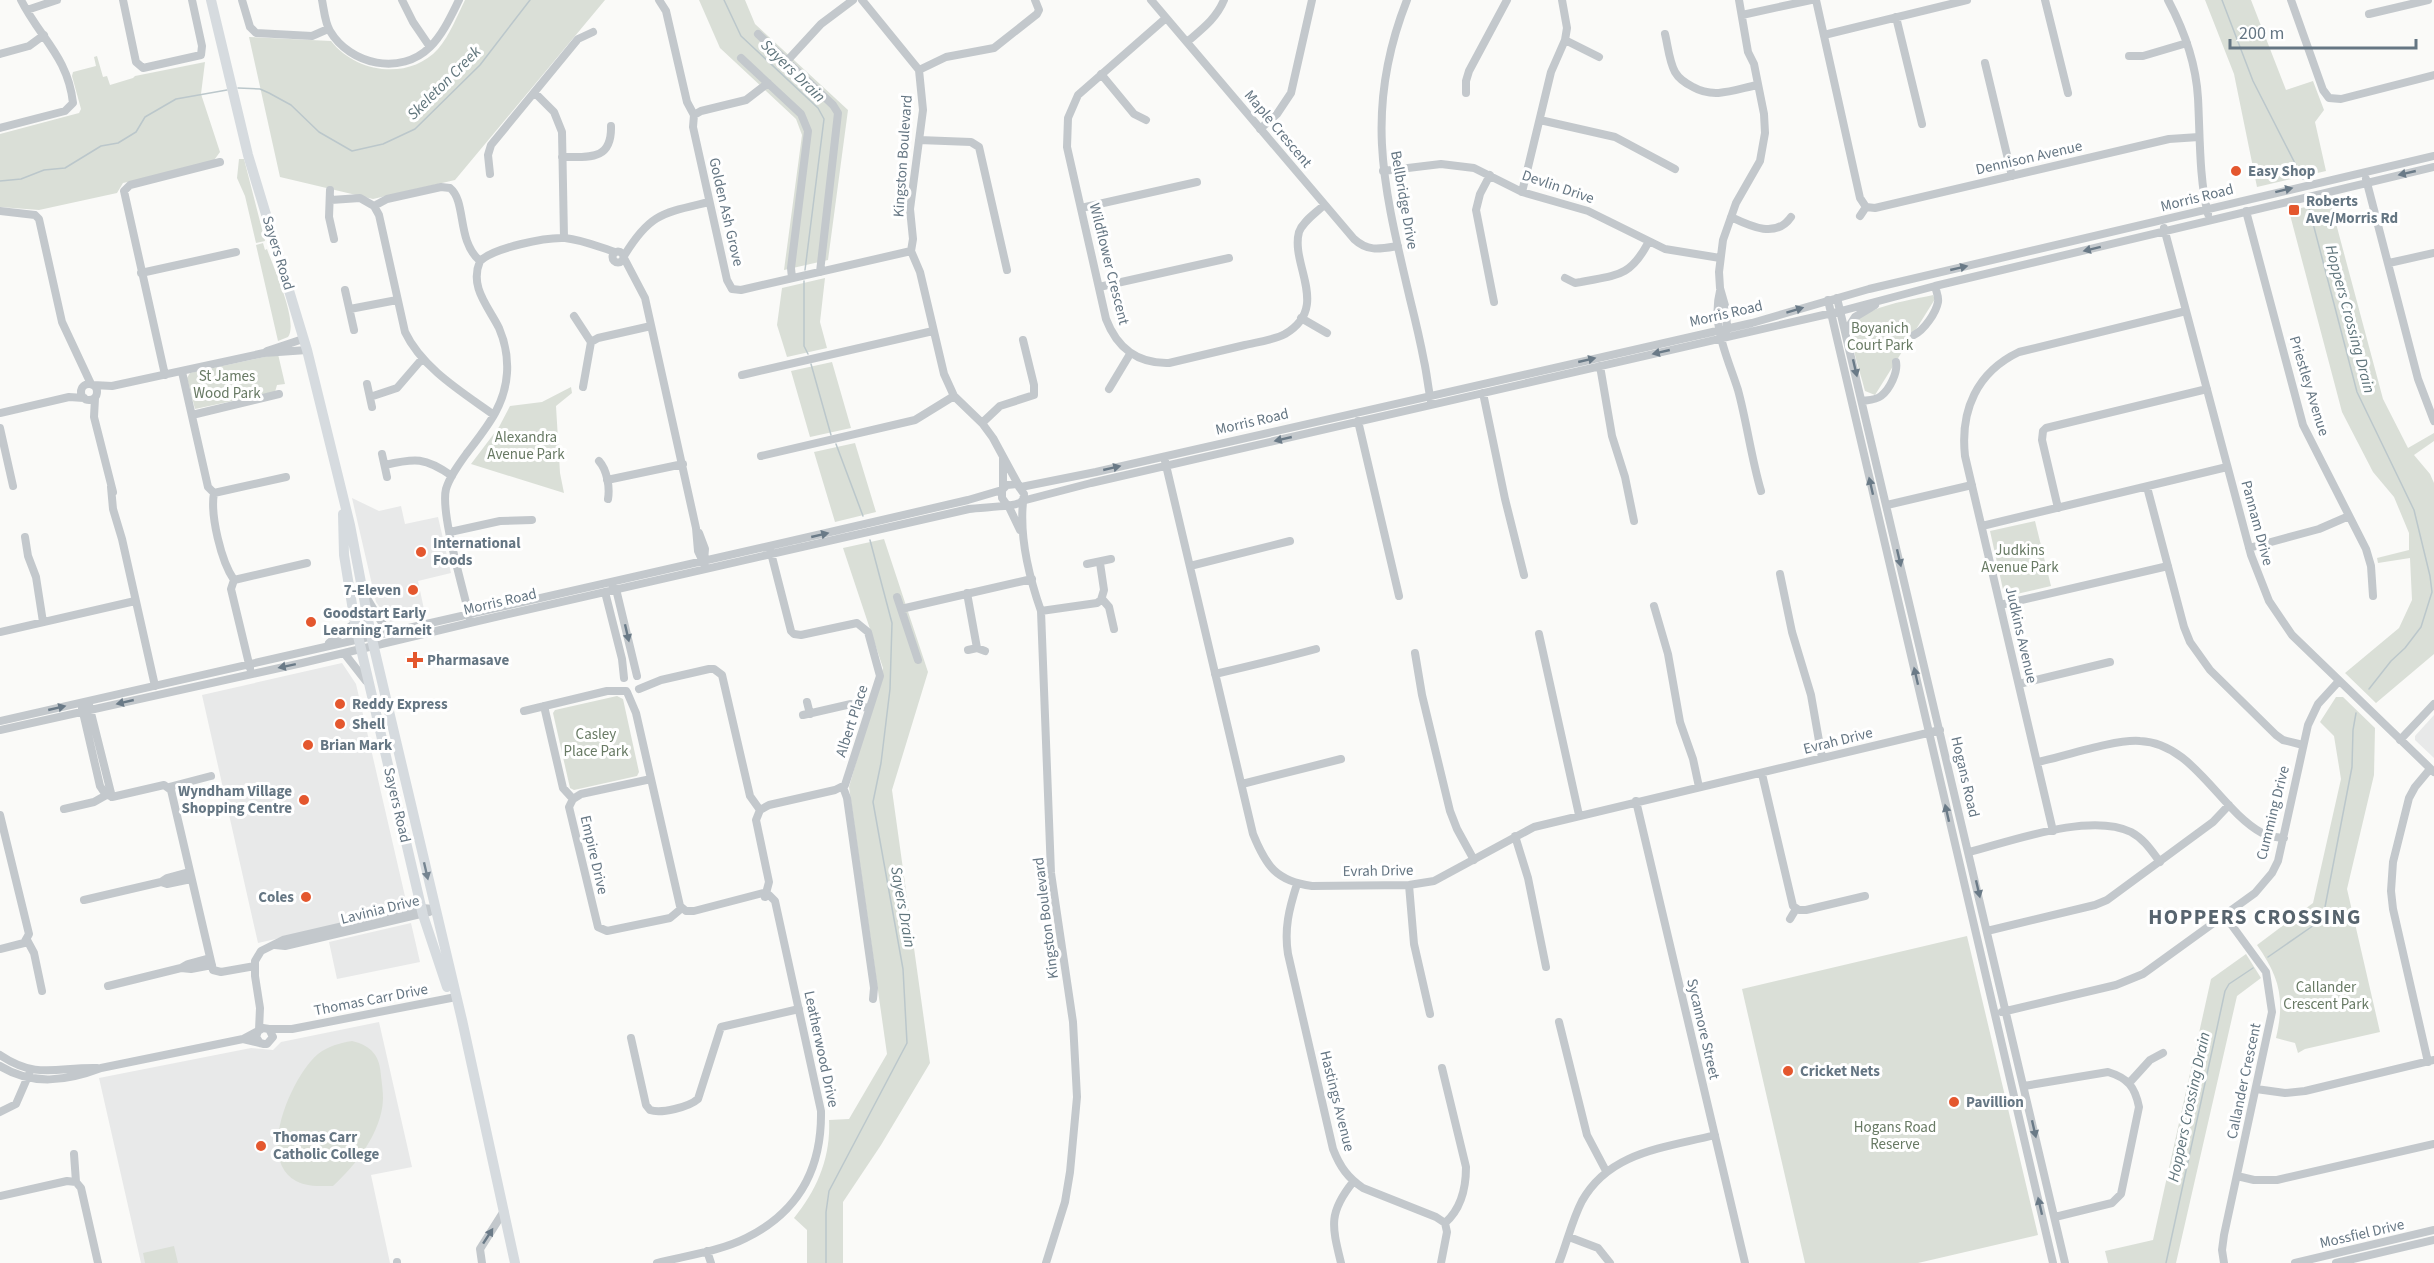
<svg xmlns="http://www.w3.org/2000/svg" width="2434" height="1263" viewBox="0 0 2434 1263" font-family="'Source Sans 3',sans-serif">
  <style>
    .built { fill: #e8e9e9 }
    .green { fill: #dadfd7 }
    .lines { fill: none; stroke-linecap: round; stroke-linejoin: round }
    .stream { stroke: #bbc7cb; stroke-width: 1.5 }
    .minor { stroke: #c3c8cc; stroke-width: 8 }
    .major { stroke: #d6dbdf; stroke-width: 10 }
    .oneway { fill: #6a7a87 }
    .oneway2 { fill: #768591 }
    .poi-dot { fill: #e4572e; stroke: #fff; stroke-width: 2 }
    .labels { text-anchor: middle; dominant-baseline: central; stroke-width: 6; stroke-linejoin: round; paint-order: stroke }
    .street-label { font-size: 15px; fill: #657683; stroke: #fff }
    .poi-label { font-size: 15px; font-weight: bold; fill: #657683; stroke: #fff; text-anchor: start }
    .park-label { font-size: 15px; fill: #687a64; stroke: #fff }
    .water-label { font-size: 16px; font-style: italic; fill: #60757c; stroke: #fff }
    .district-label { font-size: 21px; font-weight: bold; letter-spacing: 1.5px; fill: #57646e; stroke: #fff }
  </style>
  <rect width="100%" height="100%" fill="#fafaf8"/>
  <path class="built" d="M352 498 379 511 401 506 405 524 438 517 451 573 418 581 425 614 390 622 376 602Z
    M342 663 356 684 407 905 354 917 355 921 258 943 202 695Z
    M2434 715V758L2415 740V736Z
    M411 923 420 962 337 979 329 942Z
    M379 1022 412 1167 371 1175 390 1263H141L99 1078 251 1048 273 1050 281 1042Z"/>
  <path class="green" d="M465 0H605L455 180 373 199 280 177 249 37 331 41C356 73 409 81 438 49 450 35 457 16 465 0Z
    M699 0H745L755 24 848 110 828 260 784 270 802 135 796 119 720 48Z
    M2205 0H2251L2286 90 2313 81 2324 110 2315 122 2326 171 2257 187 2234 74Z
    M97 56 103 77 107 76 110 85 133 78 135 76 205 62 201 94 220 152 212 163 123 183 117 193 39 210 0 207V134L79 113 81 109 72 76 73 72 96 66 94 57Z
    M239 159H244L265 241 256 243 245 196 237 178Z
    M2330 201 2383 399 2408 448 2434 433V441L2414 455 2430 474 2434 483V654L2376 703 2345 673 2399 628 2412 600 2410 558 2378 563 2377 558 2409 550V533L2394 497 2373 472 2342 412 2289 211Z
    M263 243 265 250 267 249C273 267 299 322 288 337L278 341 256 245Z
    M825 278 820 322 827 348 787 357 777 325 782 288Z
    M1933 295 1935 299 1875 395 1865 391C1862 378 1850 343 1851 331 1854 307 1913 300 1933 295Z
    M278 354 285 384 277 385 275 392 195 409 187 378 190 373Z
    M832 362 851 428 810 437 791 371Z
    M571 387 572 393 556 406 560 473 564 493 471 464 499 427 510 406 542 402Z
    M855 443 876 512 835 522 814 452Z
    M2035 521 2051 586 2008 596 2004 594 1990 531Z
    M884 539 928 672 892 790 930 1063 881 1145 843 1202V1263H807V1230L794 1218C817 1190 831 1157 829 1120L849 1119 887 1054 849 787 883 668 843 548Z
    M617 696 623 699 639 772 637 776 574 790 570 788 553 713 555 710Z
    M2336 697H2343L2375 728 2374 775 2347 889 2380 1032 2305 1049 2298 1053 2295 1043 2276 1038C2285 999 2280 978 2257 945L2313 903 2341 779 2334 736 2320 722Z
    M1967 936 2038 1235 1918 1263H1805L1742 989Z
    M2246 954 2261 978 2237 996 2176 1263H2108L2105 1251 2153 1240 2211 979Z
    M352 1041C372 1046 380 1056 381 1076 382 1084 383 1092 383 1099 382 1132 356 1165 333 1186 321 1186 307 1187 296 1181 255 1159 292 1076 318 1054 328 1046 340 1043 352 1041Z
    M174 1246 178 1263H145L143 1253Z"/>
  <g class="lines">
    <path class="stream" d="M724 0 741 36 818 108 824 119 805 270
      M2222 0 2253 81 2303 179
      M238 88 260 89 269 93 291 105 319 132 352 151 383 144 415 129 480 65 530 0
      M0 181 21 179 44 170 65 168 101 146 118 143 136 132 145 117 176 99 227 90
      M2309 208 2357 392 2414 510 2430 576 2432 592 2421 627 2405 648 2391 661 2369 689
      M804 281V346L808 354
      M811 364 831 435
      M836 444 863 516
      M2268 957 2317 923 2325 907 2352 767 2353 730 2356 713
      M826 1263V1212L829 1191 907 1043 903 969 873 802 881 763 890 689 892 623 870 540
      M2166 1263 2225 991 2229 984 2253 968"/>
    <path class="minor" d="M123 0 136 62 143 68 201 55 202 46 192 0
      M242 0 250 27 256 33 312 36 328 29
      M322 0C324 10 325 23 330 31 350 65 401 76 430 47 443 34 451 16 459 0
      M402 0 413 22 430 47
      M659 0 666 11 687 102 694 115 693 127 727 280 732 289 741 290 911 251
      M862 0 919 70 923 110 910 209 913 239 911 251 920 272 944 374 954 396 982 423 993 438 1019 486
      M1151 0 1354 239C1368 252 1380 249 1398 246
      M1407 0C1363 111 1384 188 1410 299 1415 319 1420 340 1424 361 1427 374 1428 388 1431 401
      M1816 0 1860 198 1866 207
      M2045 0 2068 93
      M2168 0C2184 30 2196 63 2198 98 2200 134 2199 179 2208 214
      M2291 0 2323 90 2329 98 2341 99 2434 75
      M27 10 57 0
      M2369 14 2428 0
      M1742 15 1811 0
      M1896 17 1922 124
      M1166 18 1078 95 1068 118 1067 147 1106 319C1117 348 1138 364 1169 363 1195 357 1220 351 1245 345 1258 342 1274 340 1285 334 1331 307 1290 265 1299 232 1303 221 1316 213 1324 205
      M758 34 833 105 838 113 820 272
      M1665 34C1668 46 1669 61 1675 72 1679 79 1685 83 1693 87 1714 99 1734 90 1757 85
      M1824 35 1967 0
      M1565 40 1599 57
      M1187 42C1202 29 1216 19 1224 0
      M0 54 29 46 44 35
      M2129 56H2143L2187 43
      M741 58 801 114 808 131 791 268 792 278
      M787 61 821 24 853 0
      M1985 63 2012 176
      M919 70 946 57 994 48 1037 14 1039 10 1035 0
      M1101 74 1134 114 1146 120
      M535 93 554 112 562 132 564 238
      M1466 93V81L1469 71 1507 0
      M694 115 701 111 746 100 768 83
      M1540 120 1615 137 1675 169
      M0 128 65 111 73 103C68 57 40 38 21 0
      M1260 129 1277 114 1291 93 1312 0
      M919 140 971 142 979 147 1007 270
      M562 157C589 157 612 161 611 126
      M1383 171 1441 164 1474 168 1522 192 1588 211 1665 249 1720 258
      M490 174 488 155 491 145 578 39 593 32
      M1490 175 1480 194 1476 210 1494 302
      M2366 179 2418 379 2434 421
      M330 190 329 217 334 239
      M1522 192 1551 72 1565 40 1567 28 1562 0
      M331 200 360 198 374 206 387 199 441 187 450 188C467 202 456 240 480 261 469 287 488 306 499 328 505 342 508 358 507 373 505 406 486 428 467 453 459 464 450 476 446 489 440 513 464 591 470 619
      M374 206 379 215 405 332C422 368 462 392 494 415
      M1866 207 1875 208 2169 139 2199 137
      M1081 208 1197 182
      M0 211 35 215 39 219 62 322 91 384
      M2246 211 2303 425 2366 549 2371 566 2373 596
      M1860 216 1866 207
      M1731 217C1750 226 1776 239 1791 217
      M2164 228 2251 555 2269 601 2292 635 2434 772
      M612.5 257a5.5 5.5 0 1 1 11 0a5.5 5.5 0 1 1-11 0Z
      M624 256C650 213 663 213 709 202
      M624 258 645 298 696 528 698 551 705 566
      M480 261C494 248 545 237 565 238 583 240 599 247 615 252
      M2389 263 2434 253
      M141 273 236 252
      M1565 278 1575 283 1581 282C1617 275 1630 277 1648 243
      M1099 287 1229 258
      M345 290 354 330
      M1720 291C1711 326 1728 358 1738 390 1747 423 1751 457 1761 491
      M1837 298 2065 1263
      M1828 300 2053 1263
      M350 309 397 300
      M574 316 591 342
      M1301 318 1327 333
      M1846 331 1855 317 1875 305
      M1725 333 1727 328 1726 309 1720 288 1719 272 1723 240 1736 203 1760 161 1765 133 1764 114 1754 64 1748 52 1739 0
      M1914 335C1924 330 1936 313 1938 302 1939 297 1936 291 1935 286
      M267 351 303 339
      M1600 366 1612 436 1625 477 1634 521
      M182 372 208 487 214 493C210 515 221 561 234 580L231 589 250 668
      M165 375 124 191 130 185 220 162
      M742 375 933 331
      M81 392a8 8 0 1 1 16 0a8 8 0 1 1-16 0Z
      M367 384 372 407
      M93 385 112 386 264 353 307 350
      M583 387 591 342 598 338 651 326
      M1109 389 1130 354
      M1483 393 1505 499 1524 575
      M370 397 397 388 422 359
      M95 398 94 417 113 492
      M1862 401C1869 400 1876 400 1881 396 1890 389 1898 372 1896 362
      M0 413 69 397 84 398
      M192 415 279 394
      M1358 421 1399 596
      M982 423 1000 406 1034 395V385L1023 340
      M0 428 13 486
      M382 454 387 477
      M761 456 915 420 954 396
      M1003 458V488
      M599 461C607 470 610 487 608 499
      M1165 461 1253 834C1266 866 1276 881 1312 886L1409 885 1434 881 1534 827 1940 730
      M385 465C415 458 425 457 452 476
      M607 480 683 464
      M111 487 113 509 122 539 155 686
      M1021 487 1096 472 1752 323 1869 289 2434 156
      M2147 487 2184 627 2190 642 2210 670 2276 735 2283 740 2303 745
      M214 493 286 477
      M1022 501 1091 483 1841 311 1935 286 2434 167
      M1007 505 1002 498V490L1007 485 1017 484 1024 494C1018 532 1028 574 1041 611L1051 873 1073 1022 1077 1097 1070 1172 1065 1202 1046 1263
      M1008 505 1020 530
      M1887 505 1972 485
      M2058 508 2042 440 2043 431 2046 428 2207 389
      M1982 526 2227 467
      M450 532 500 521 532 520
      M699 533 705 549 704 561
      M25 537 28 556 36 577 43 622
      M2249 548 2319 529 2349 516
      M1087 564 1111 559
      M1190 566 1290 541
      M1780 574 1792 632 1811 695 1822 758
      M234 580 307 563
      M613 587 616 589 637 676
      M605 592 622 659 624 678
      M967 593 977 648
      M365 595 382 623 390 631
      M897 597 918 660
      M1102 599 1109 607 1114 629
      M2000 605 2168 566
      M1654 606 1668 654 1680 722 1693 759 1699 787
      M901 609 1032 579
      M1041 611 1097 603 1101 600 1104 590 1100 563
      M0 632 135 601
      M1539 634 1579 815
      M329 643 355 623
      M968 650 977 648 985 651
      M344 653 366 681
      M1415 653 1422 695 1450 811 1457 829 1474 860
      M1215 674C1249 666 1283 658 1316 649
      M2019 684 2110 662
      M639 689 661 680 709 669H714L722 675 750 796 760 810 756 820 769 882 765 897
      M627 692 636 713 680 906 686 911H694L763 893 769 895 775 901 821 1111C822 1169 799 1212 746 1238 721 1251 684 1256 657 1263
      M807 702 810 714
      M89 705 112 797
      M544 706 563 788 573 799 569 807 598 927 607 931 670 918 682 908
      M82 708 100 786 104 792 112 797 164 785 171 790 213 970 221 972 255 966
      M524 711 607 691H626
      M803 715 851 704 868 708
      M0 721 826 533 968 500 1002 490
      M0 730 302 663 478 621 969 509C981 507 1015 507 1021 502
      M2400 740 2434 704
      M2038 762C2065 756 2115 739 2140 741 2193 743 2219 809 2262 833 2268 837 2277 837 2284 838
      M1762 774 1793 906 1799 910H1806L1865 896
      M1242 784 1341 759
      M169 787 211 776
      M843 787 847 798 874 988 873 999
      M573 799 581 794 651 779
      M1636 801 1745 1263
      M64 809 94 802 110 793
      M760 810 769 805 835 790 845 785 880 676 868 632 857 623 801 635 794 634 791 631 770 549
      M0 815 29 934 24 943 0 949
      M2053 831 1965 456C1960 410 1977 372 2019 352L2186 311
      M1515 836 1528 878 1546 967
      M1969 852C2012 841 2090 812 2131 832 2144 839 2151 850 2160 862
      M161 882 167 884 191 879
      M1297 884C1289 909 1284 929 1288 954L1333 1149C1340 1167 1348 1178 1363 1188L1436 1217 1445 1223 1447 1232 1441 1263
      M1409 885 1414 944 1430 1014
      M84 900 161 882 167 878 189 872
      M1790 919 1796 909
      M1987 931 2095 905 2107 900 2213 822 2229 805
      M27 940 34 953 42 991
      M275 945 285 946 429 912
      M181 968 191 969 212 965
      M108 986 181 968 188 964 210 958
      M2002 1012 2116 985 2143 974 2255 893 2272 873 2278 861 2308 725 2318 704 2339 681
      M1559 1022 1587 1135 1606 1171
      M269 1029H292L456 997
      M259 1030 260 1008 255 976V961L261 951 283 940 421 908 435 909
      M631 1038 646 1105 650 1110C661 1114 689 1107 698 1099L721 1027 799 1009
      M243 1039 264 1044H267L273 1037 269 1029 263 1028 258 1031 256 1037 260 1043
      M0 1055C37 1080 57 1067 97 1068
      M2428 1062 2393 909 2391 891 2393 862 2409 798 2415 787 2430 769
      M0 1066C32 1086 67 1081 101 1068L243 1039 258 1031
      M1442 1068 1466 1167C1466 1188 1461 1209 1445 1223
      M2130 1082 2150 1060 2163 1053
      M2024 1086 2108 1072C2128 1078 2135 1087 2139 1107L2121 1194 2112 1203 2055 1217
      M2256 1089 2285 1093 2305 1091 2434 1060
      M0 1112 16 1104 29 1074
      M74 1154 76 1182 81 1188 98 1263
      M2237 1176 2254 1180H2277L2434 1144
      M0 1196 67 1181 76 1182
      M1569 1237 1598 1248 1610 1263
      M707 1251 711 1263
      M397 1262V1263
      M482 1263 480 1249 504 1211
      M1341 1263C1332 1226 1328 1213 1353 1182
      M1559 1263C1567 1243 1572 1220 1582 1201 1610 1151 1665 1148 1715 1135
      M2224 1263 2222 1250 2224 1235 2272 1012 2266 972 2225 916
      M2295 1263 2434 1230
      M2336 1263 2434 1240"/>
    <path class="major" d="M211 0 248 155 307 350 350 525 371 635 462 1020 515 1263
      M343 514 344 555 355 623 423 915 447 987"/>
  </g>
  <defs><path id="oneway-solid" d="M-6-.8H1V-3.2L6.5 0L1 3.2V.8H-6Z" transform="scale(1.5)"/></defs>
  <g class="oneway">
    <use href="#oneway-solid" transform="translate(2407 173) rotate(167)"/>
    <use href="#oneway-solid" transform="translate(2284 190) rotate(-14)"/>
    <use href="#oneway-solid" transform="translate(2092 249) rotate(166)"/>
    <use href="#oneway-solid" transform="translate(1959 268) rotate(-13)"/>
    <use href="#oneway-solid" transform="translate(1795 310) rotate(-17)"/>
    <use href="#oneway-solid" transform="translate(1661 352) rotate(167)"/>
    <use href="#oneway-solid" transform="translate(1587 360) rotate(-13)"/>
    <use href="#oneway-solid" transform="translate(1855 368) rotate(77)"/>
    <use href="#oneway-solid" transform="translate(1283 439) rotate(167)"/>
    <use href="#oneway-solid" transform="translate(1112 468) rotate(-13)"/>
    <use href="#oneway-solid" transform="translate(1871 486) rotate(-103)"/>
    <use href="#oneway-solid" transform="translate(820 535) rotate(-13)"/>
    <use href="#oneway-solid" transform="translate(1899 558) rotate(77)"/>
    <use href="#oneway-solid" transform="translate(627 633) rotate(77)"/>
    <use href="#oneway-solid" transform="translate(287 666) rotate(168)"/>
    <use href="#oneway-solid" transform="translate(1916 676) rotate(-103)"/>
    <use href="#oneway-solid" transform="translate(125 702) rotate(167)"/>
    <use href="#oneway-solid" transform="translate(57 708) rotate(-13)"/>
    <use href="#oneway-solid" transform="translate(1947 813) rotate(-103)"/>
    <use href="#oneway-solid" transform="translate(1978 889) rotate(77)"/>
    <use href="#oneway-solid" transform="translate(2034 1129) rotate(77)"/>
    <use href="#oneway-solid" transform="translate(2040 1206) rotate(-103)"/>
    <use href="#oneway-solid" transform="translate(488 1236) rotate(-57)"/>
  </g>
  <use class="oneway2" href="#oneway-solid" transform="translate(426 871) rotate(77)"/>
  <g class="poi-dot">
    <circle cx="2236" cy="171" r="6"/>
    <rect x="2288" y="204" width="12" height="12" rx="3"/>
    <circle cx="421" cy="552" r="6"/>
    <circle cx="413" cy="590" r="6"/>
    <circle cx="311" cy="622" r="6"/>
    <path d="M412 651h6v6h6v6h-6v6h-6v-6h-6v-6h6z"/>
    <circle cx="340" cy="704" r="6"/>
    <circle cx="340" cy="724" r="6"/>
    <circle cx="308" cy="745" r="6"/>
    <circle cx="304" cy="800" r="6"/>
    <circle cx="306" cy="897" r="6"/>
    <circle cx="1788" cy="1071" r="6"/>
    <circle cx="1954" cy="1102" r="6"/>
    <circle cx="261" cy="1146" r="6"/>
  </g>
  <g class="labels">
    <g class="street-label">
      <text transform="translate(1278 129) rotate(50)">Maple Crescent</text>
      <text transform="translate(903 156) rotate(-86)">Kingston Boulevard</text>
      <text transform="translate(2029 158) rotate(-13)">Dennison Avenue</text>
      <text transform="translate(1558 187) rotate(19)">Devlin Drive</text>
      <text transform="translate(2197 198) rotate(-14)">Morris Road</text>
      <text transform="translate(1404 200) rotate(80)">Bellbridge Drive</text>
      <text transform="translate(726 212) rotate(77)">Golden Ash Grove</text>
      <text transform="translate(278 253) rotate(73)">Sayers Road</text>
      <text transform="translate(1109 264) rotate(76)">Wildflower Crescent</text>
      <text transform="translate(1726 314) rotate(-13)">Morris Road</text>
      <text transform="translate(2309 386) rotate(73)">Priestley Avenue</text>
      <text transform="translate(1252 422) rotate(-13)">Morris Road</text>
      <text transform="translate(2257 523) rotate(75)">Pannam Drive</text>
      <text transform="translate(500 602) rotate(-13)">Morris Road</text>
      <text transform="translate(2021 635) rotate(77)">Judkins Avenue</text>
      <text transform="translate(852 721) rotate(-72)">Albert Place</text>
      <text transform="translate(1838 741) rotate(-14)">Evrah Drive</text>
      <text transform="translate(1965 777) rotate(77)">Hogans Road</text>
      <text transform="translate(397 805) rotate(77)">Sayers Road</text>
      <text transform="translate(2273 813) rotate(-76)">Cumming Drive</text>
      <text transform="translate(594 855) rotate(77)">Empire Drive</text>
      <text transform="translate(1378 871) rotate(-1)">Evrah Drive</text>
      <text transform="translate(380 910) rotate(-14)">Lavinia Drive</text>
      <text transform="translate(1046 918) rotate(-97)">Kingston Boulevard</text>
      <text transform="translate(371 1000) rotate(-11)">Thomas Carr Drive</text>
      <text transform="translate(1703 1029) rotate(77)">Sycamore Street</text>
      <text transform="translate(821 1049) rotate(78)">Leatherwood Drive</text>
      <text transform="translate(2244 1081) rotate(-78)">Callander Crescent</text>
      <text transform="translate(1337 1101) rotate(76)">Hastings Avenue</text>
      <text transform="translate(2362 1234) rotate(-13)">Mossfiel Drive</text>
    </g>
    <g class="poi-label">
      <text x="2248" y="171">Easy Shop</text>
      <text x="2306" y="201">Roberts<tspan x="2306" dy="17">Ave/Morris Rd</tspan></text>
      <text x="433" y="543">International<tspan x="433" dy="17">Foods</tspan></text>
      <text x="401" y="590" text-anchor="end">7-Eleven</text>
      <text x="323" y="613">Goodstart Early<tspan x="323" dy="17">Learning Tarneit</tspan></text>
      <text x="427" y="660">Pharmasave</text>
      <text x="352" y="704">Reddy Express</text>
      <text x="352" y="724">Shell</text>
      <text x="320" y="745">Brian Mark</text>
      <text x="292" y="791" text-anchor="end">Wyndham Village<tspan x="292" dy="17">Shopping Centre</tspan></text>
      <text x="294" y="897" text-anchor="end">Coles</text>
      <text x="1800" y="1071">Cricket Nets</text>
      <text x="1966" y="1102">Pavillion</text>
      <text x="273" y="1137">Thomas Carr<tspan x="273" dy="17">Catholic College</tspan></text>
    </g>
    <g class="park-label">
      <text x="1880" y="328">Boyanich<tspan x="1880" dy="17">Court Park</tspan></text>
      <text x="227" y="376">St James<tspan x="227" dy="17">Wood Park</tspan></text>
      <text x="526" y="437">Alexandra<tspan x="526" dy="17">Avenue Park</tspan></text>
      <text x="2020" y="550">Judkins<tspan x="2020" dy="17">Avenue Park</tspan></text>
      <text x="596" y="734">Casley<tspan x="596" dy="17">Place Park</tspan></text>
      <text x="2326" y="987">Callander<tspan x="2326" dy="17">Crescent Park</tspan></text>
      <text x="1895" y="1127">Hogans Road<tspan x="1895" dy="17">Reserve</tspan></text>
    </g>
    <g class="water-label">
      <text transform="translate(793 71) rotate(44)">Sayers Drain</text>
      <text transform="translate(444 83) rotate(-45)">Skeleton Creek</text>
      <text transform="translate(2350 319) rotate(75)">Hoppers Crossing Drain</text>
      <text transform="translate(903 907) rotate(80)">Sayers Drain</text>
      <text transform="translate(2189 1107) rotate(-78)">Hoppers Crossing Drain</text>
    </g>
    <g class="district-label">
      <text x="2255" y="917">HOPPERS CROSSING</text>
    </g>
  </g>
  <path d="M2230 39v9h186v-9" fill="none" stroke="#657683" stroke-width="3"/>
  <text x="2239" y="39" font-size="18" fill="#657683" stroke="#ffffff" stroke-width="4.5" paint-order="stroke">200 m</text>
</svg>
